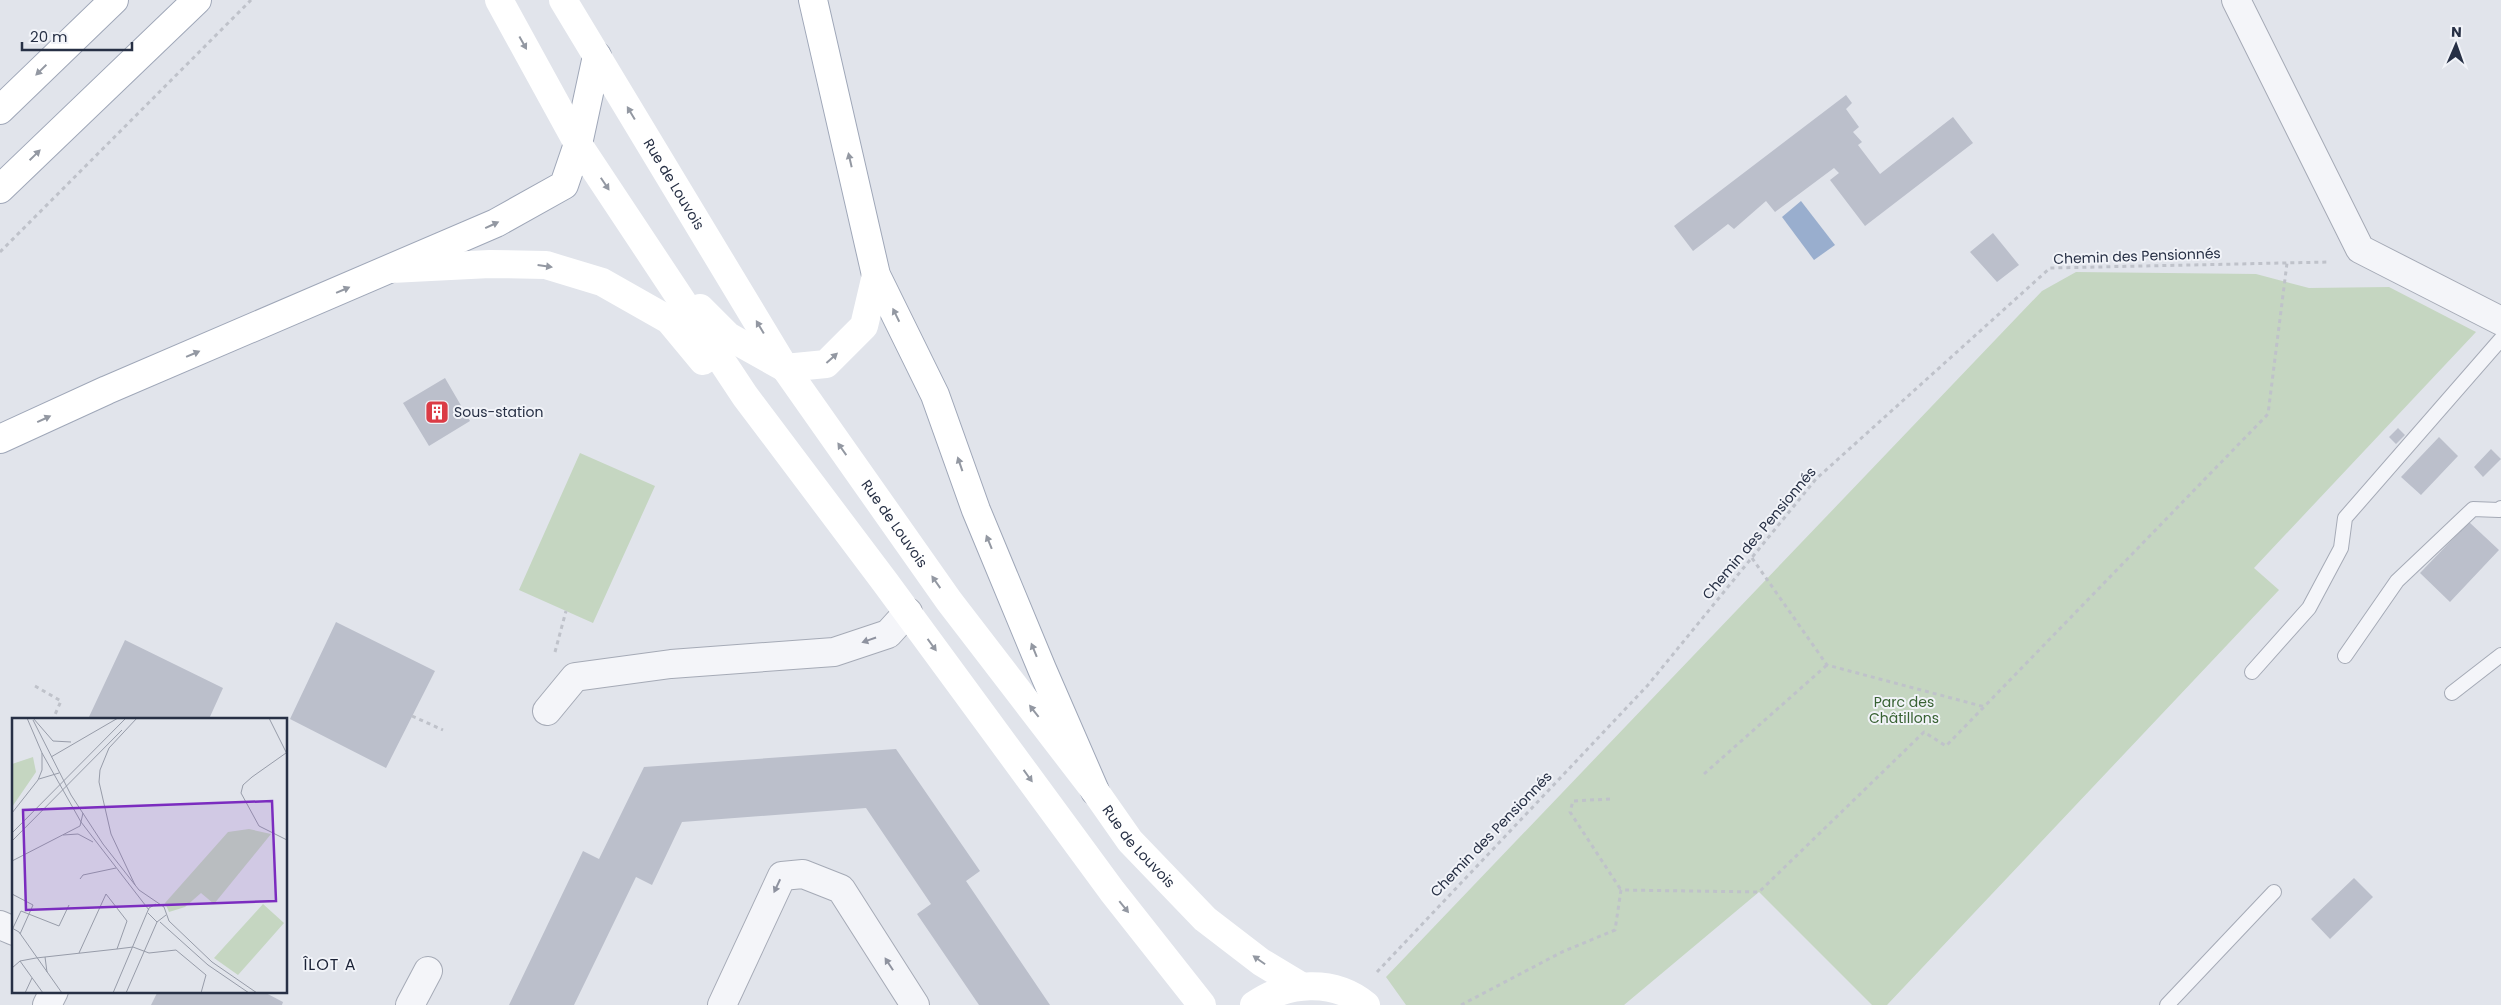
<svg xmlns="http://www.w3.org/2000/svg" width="2501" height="1005" viewBox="0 0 2501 1005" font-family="Poppins,sans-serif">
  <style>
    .green { fill: #c5d6c1 }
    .water { fill: #99aece }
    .building { fill: #bbbfcb }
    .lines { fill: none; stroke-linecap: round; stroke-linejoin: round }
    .lane-casing { stroke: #a5aab6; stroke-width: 16 }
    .street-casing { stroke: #a5aab6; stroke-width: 30 }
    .primary-casing { stroke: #9fa7b8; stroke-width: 30 }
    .path { stroke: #bfc2ca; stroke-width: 3; stroke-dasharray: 4 4; stroke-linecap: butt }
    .lane { stroke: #f4f5f9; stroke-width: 14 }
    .street { stroke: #f4f5f9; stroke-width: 28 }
    .secondary { stroke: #fff; stroke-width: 28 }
    .primary { stroke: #fff; stroke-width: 28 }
    .oneway { fill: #9398a2 }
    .oneway2 { fill: #8e929f }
    .labels { text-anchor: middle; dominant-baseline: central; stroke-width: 4; stroke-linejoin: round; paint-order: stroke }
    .street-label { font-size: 14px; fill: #273045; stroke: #f1f3f8 }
    .poi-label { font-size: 14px; fill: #273045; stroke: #f1f3f8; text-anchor: start }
    .park-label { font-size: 14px; fill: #386233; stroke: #f1f3f8 }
    .quarter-label { font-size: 16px; letter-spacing: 1px; fill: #1a2135; stroke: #f1f3f8 }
    .inset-road { fill: none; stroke: #979ca9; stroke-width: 1 }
    .view { fill: #7b2cbf; fill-opacity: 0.15; stroke: #7b2cbf; stroke-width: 2.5 }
    .inset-edge { fill: none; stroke: #273045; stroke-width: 2.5 }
  </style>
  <rect width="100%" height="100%" fill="#e1e4eb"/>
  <path class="green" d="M2076 272 2256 274 2309 288 2389 287 2476 332 2254 568 2279 590 1887 1005H1872L1759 892 1624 1005H1406L1386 977 2042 291Z
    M580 453 655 486 593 623 519 590Z"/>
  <path class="water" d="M1801 201 1835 245 1814 260 1782 217Z"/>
  <path class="building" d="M1846 95 1852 103 1846 109 1859 127 1853 132 1862 142 1858 145 1880 174 1953 117 1973 143 1865 226 1830 180 1839 173 1834 168 1775 212 1766 201 1734 229 1728 224 1693 251 1674 226Z
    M1993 233 2019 265 1997 282 1970 252Z
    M445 378 470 421 429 446 403 403Z
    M2398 428 2405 435 2396 444 2389 437Z
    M2439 437 2458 456 2421 495 2401 477Z
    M2491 449 2501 459 2483 477 2474 467Z
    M2469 522 2499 550 2450 602 2420 573Z
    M336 622 435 671 386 768 290 719Z
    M125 640 223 688 209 719H88Z
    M896 749 980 871 966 881 1050 1005H979L917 914 931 904 866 808 682 822 652 885 636 877 574 1005H509L583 851 599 859 644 767Z
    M2354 878 2373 897 2330 939 2311 919Z
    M158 991H262L283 1002 282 1005H151Z"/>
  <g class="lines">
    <g class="lane-casing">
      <path id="lane" d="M2345 656 2397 581 2473 509 2499 510 2501 508
        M2252 672 2309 608 2341 548 2345 518 2501 339
        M2452 693 2501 655
        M2167 1005 2274 892"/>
    </g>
    <g class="street-casing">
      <path id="street" d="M2236 0 2360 249 2501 321
        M547 711 575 677 671 664 834 652 888 634 908 612
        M0 925 14 931
        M47 1005 54 991
        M410 1005 428 971
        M722 1005 782 876 803 874 841 889 915 1005"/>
    </g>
    <g class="primary-casing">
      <path id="primary" d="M813 0 876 275 935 395 976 510 1042 669 1095 791
        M0 110 114 0
        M0 189 197 0
        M0 439 107 390 496 223 564 185 578 144 597 56"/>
    </g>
    <path class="path" d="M0 252 251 0
      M1752 558 1827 665 1985 707
      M555 652 566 611
      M35 686 61 701 53 719
      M412 716 443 730
      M1704 774 1827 665
      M1610 799 1573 801 1570 812 1621 890
      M1377 972 1648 685 1816 479 2050 268 2330 262
      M152 991 157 993
      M1461 1005 1562 952 1615 930 1621 890 1759 892 1924 732 1946 746 2268 414 2287 263"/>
    <use href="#lane" class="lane"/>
    <use href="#street" class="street"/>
    <g class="secondary">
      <path d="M499 0 578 144 745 396 885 582 1112 891 1202 1005"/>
      <path id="s1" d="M563 0 785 368 949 601 1095 791 1130 841 1205 919 1261 962 1301 986"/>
      <path d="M391 269 490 264 546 265 602 282 669 320 703 361"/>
      <path d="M700 308 728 336 785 368 826 364 864 326 876 275"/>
      <path d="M1254 1005C1287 982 1333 978 1366 1005"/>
    </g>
    <use href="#primary" class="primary"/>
  </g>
  <defs><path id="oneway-solid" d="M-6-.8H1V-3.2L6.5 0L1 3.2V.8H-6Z" transform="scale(1.25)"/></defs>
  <g class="oneway">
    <use href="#oneway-solid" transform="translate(523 43) rotate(61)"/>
    <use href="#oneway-solid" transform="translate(41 70) rotate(136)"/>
    <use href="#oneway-solid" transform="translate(631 113) rotate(-121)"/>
    <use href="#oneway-solid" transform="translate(35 155) rotate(-44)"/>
    <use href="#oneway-solid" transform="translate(850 160) rotate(-103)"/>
    <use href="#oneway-solid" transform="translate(605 184) rotate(56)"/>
    <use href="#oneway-solid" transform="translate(492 225) rotate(-25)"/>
    <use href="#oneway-solid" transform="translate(545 266) rotate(8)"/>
    <use href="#oneway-solid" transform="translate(343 290) rotate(-23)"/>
    <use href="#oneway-solid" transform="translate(896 315) rotate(-116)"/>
    <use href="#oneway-solid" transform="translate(760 327) rotate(-121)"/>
    <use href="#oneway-solid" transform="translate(193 354) rotate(-23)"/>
    <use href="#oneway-solid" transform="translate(832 358) rotate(-42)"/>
    <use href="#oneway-solid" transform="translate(44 419) rotate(-25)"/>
    <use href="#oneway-solid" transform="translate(842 449) rotate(-125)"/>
    <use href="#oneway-solid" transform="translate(960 464) rotate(-109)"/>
    <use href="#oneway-solid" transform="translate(989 542) rotate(-112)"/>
    <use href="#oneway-solid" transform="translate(936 582) rotate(-125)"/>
    <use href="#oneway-solid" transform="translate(932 645) rotate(54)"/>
    <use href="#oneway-solid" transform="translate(1034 650) rotate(-112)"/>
    <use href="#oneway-solid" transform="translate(1034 711) rotate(-128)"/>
    <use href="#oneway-solid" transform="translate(1028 776) rotate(54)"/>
    <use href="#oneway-solid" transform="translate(1124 907) rotate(51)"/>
    <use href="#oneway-solid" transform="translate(1259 960) rotate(-145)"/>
  </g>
  <g class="oneway2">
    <use href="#oneway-solid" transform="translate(869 640) rotate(161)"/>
    <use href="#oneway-solid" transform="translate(777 886) rotate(115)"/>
    <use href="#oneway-solid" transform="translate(889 964) rotate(-123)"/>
  </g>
  <defs>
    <g id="building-square" transform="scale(1.25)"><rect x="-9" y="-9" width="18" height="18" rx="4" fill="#db3b45" stroke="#f1f3f8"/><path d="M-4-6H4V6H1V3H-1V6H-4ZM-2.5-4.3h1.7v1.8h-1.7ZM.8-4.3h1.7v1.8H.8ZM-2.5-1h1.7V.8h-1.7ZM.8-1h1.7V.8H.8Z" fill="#fff"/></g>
  </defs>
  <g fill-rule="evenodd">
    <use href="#building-square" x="437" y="412"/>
  </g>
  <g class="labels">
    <g class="street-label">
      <text stroke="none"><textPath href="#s1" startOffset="215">Rue de Louvois</textPath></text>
      <text transform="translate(2137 256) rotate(-2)">Chemin des Pensionnés</text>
      <text stroke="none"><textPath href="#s1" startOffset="620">Rue de Louvois</textPath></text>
      <text transform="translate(1759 533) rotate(-50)">Chemin des Pensionnés</text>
      <text transform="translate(1491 834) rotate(-46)">Chemin des Pensionnés</text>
      <text stroke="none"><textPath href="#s1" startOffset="1025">Rue de Louvois</textPath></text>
    </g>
    <g class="poi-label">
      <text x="454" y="412">Sous-station</text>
    </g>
    <g class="park-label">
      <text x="1904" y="702">Parc des<tspan x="1904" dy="16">Châtillons</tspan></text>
    </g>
    <g class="quarter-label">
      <text x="330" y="964">ÎLOT A</text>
    </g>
  </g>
  <g transform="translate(12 718)">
    <rect width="275" height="275" fill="#e1e4eb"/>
    <path d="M21 39 24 54 0 89V46ZM237 111 259 116 202 186 189 175 173 189 157 194 153 185 216 114ZM251 186 272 205 226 257 202 240Z" fill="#c5d6c1"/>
    <path class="inset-road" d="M15 0 30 35 69 104 137 192M21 0 41 23 59 24M257 0 275 36M21 2 59 77 91 126 127 172 152 189 157 203 200 244 245 275M274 35 240 59 231 67 229 75 247 108 275 122M39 39 106 0M27 61 47 55M0 95 26 62 30 52V35M0 115 114 0M51 117 66 116 81 124M0 123 110 12M0 143 68 108 71 95M68 161 71 157 104 150M123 167 99 116 87 64 88 52 97 30 125 0M0 176 21 187 8 216M136 195 145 204 154 197M148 204 196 247 237 275M0 210 7 214 50 275M1 210 9 193 47 208 57 187M67 235 94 176 115 203 105 231M33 239 35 254M8 243 31 275M0 250 8 243 24 240 105 231 121 229 137 235 164 232 194 257 189 275M13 275 20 260M101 275 137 190 144 186M114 275 145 204"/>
    <path class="view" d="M260 83 264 183 14 192 11 92Z"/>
    <rect width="275" height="275" class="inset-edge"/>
  </g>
  <g transform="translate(2456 45) rotate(2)" stroke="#f1f3f8" stroke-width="4" paint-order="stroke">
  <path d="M0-4L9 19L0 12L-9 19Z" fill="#273045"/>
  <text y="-8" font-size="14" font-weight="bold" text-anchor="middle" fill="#273045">N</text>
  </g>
  <path d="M22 42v8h110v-8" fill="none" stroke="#273045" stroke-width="2.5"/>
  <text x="30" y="42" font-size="15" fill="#273045" stroke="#f1f3f8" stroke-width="4" paint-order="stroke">20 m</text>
</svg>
